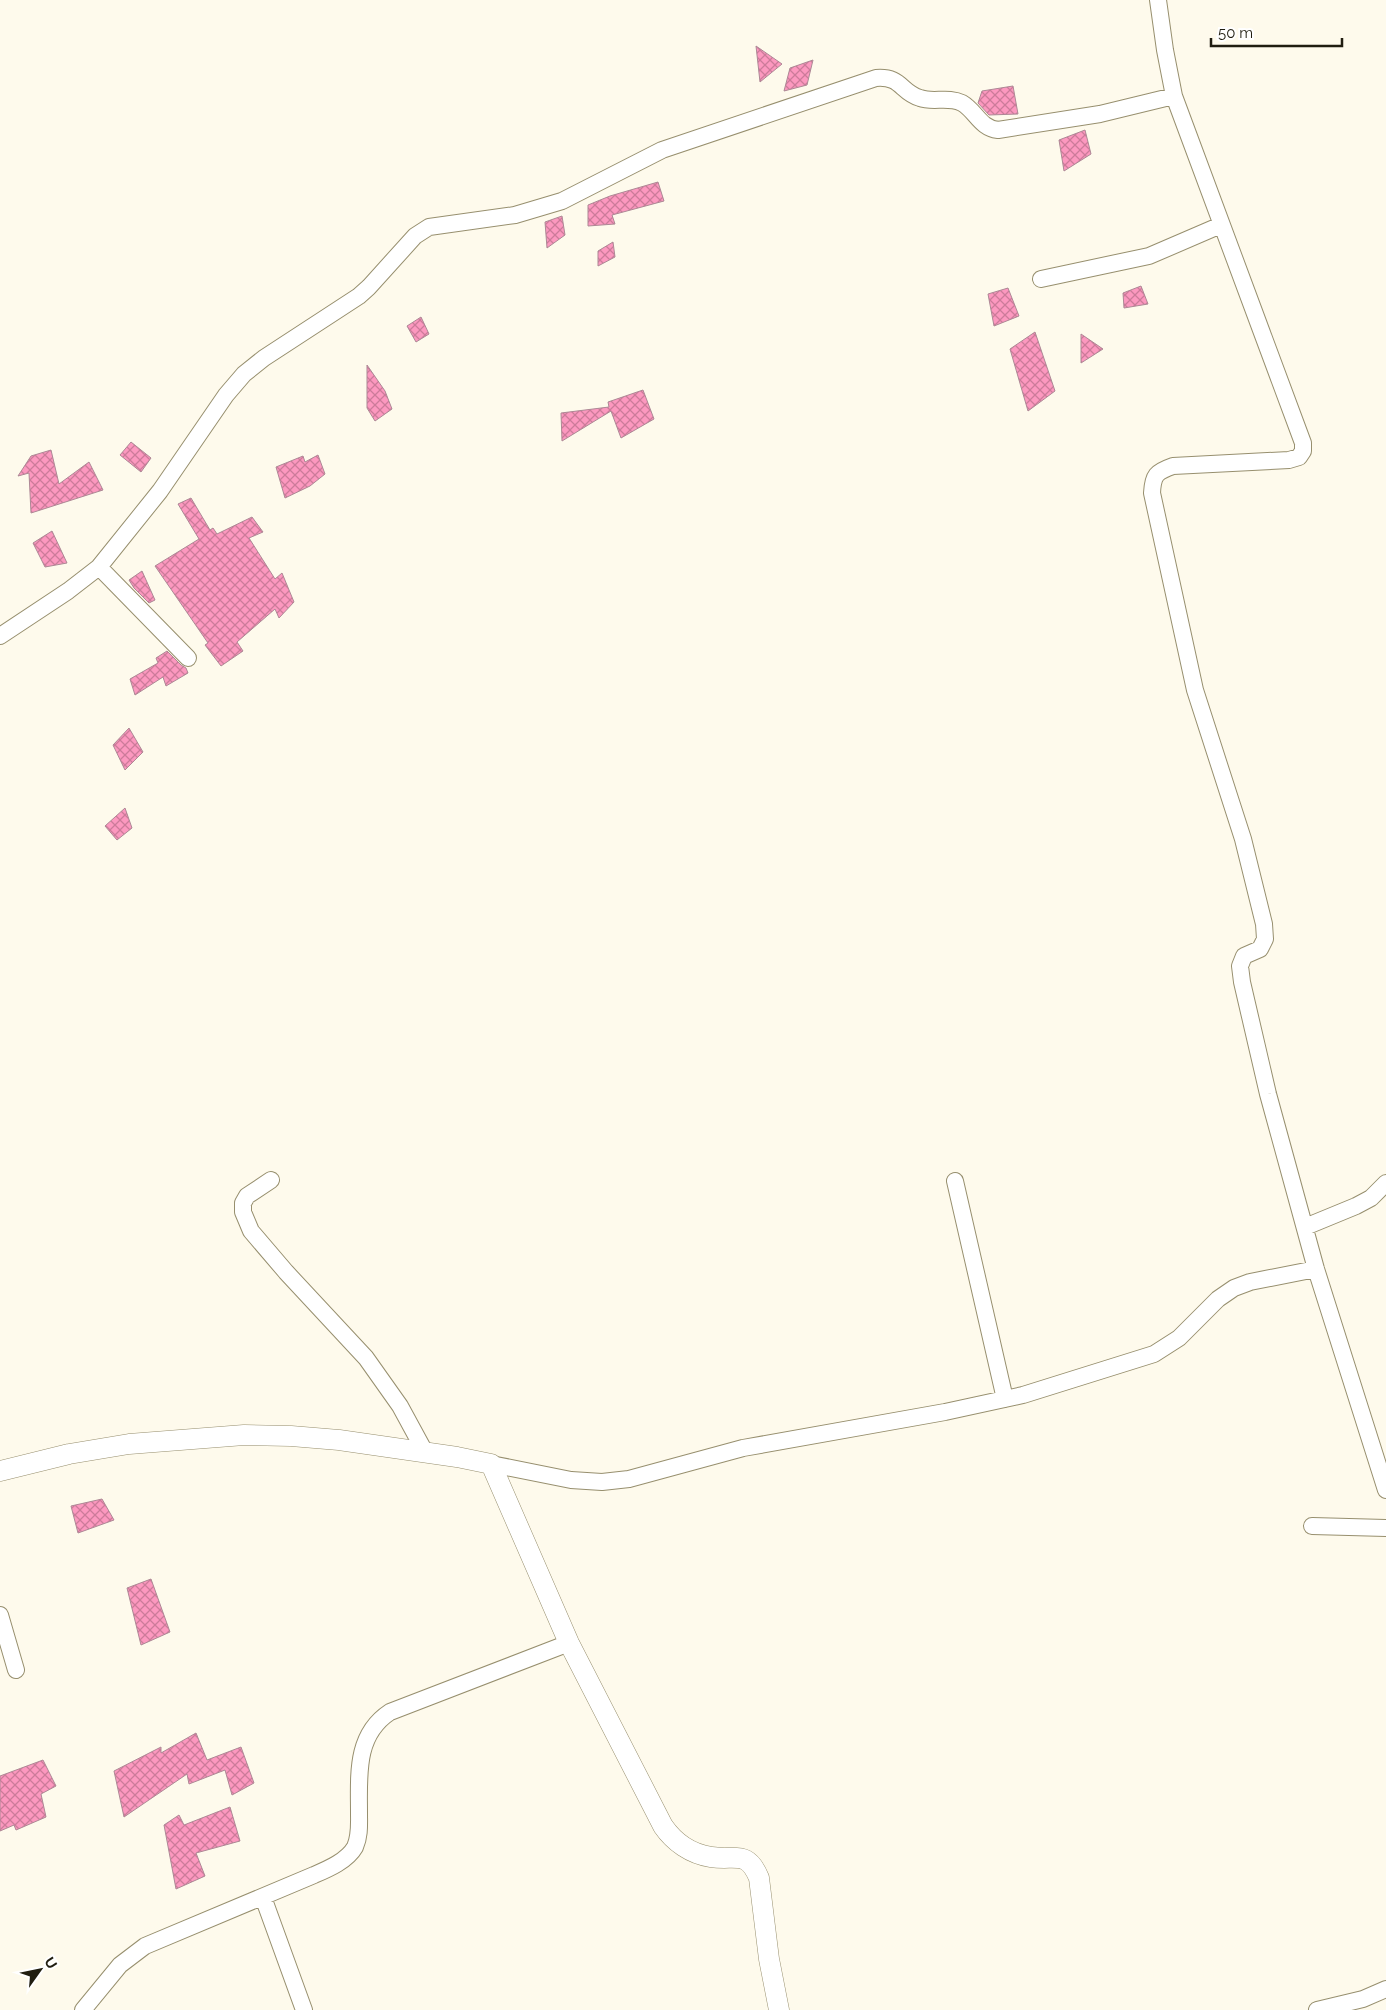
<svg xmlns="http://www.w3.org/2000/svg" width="1386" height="2010" viewBox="0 0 1386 2010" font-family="Raleway,sans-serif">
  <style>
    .building { fill: url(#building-cross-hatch); stroke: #ad8895 }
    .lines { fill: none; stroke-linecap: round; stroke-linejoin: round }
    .minor-casing { stroke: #978f6e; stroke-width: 18 }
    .tertiary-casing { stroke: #978f6e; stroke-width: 21 }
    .minor { stroke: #fff; stroke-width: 16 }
    .tertiary { stroke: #fff; stroke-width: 20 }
  </style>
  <defs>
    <pattern id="building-cross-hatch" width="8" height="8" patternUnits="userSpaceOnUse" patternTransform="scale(1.25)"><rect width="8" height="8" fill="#fc98bf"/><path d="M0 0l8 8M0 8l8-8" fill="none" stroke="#cc7b9a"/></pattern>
  </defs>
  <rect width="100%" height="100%" fill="#fefaec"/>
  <path class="building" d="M756 46 782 64 760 82Z
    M813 60 807 85 784 91 790 68Z
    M1013 86 1018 114 989 115 978 103 982 91Z
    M1085 130 1091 154 1064 171 1059 140Z
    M658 182 664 201 612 215 615 224 588 226V205L610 196Z
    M562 216 565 235 547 248 545 222Z
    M613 242 615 257 598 266V251Z
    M1141 286 1148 304 1124 308 1123 293Z
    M1008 288 1019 316 994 326 988 294Z
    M421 317 429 334 416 342 407 326Z
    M1035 332 1055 391 1028 411 1010 349Z
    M1081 334 1103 349 1081 363Z
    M367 365 385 391 392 409 375 421 367 408Z
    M643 390 654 419 621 438 611 411 562 441 561 413 609 407 608 402Z
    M131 442 151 458 141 472 120 455Z
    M51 450 59 484 89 462 103 490 31 513 29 473 18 476 31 456Z
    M318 455 325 474 310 486 285 498 276 467 303 456 305 462Z
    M191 498 210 530 213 528 217 534 252 517 263 532 249 538 275 579 282 573 294 602 279 618 275 609 237 642 243 651 221 666 205 645 208 643 155 566 199 539 178 504Z
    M52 531 67 563 45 567 33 543Z
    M142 571 155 600 149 603 134 588 129 580Z
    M167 651 181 665 186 668 188 673 166 686 163 677 135 695 130 679 158 663 156 658Z
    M129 728 143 752 125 770 113 745Z
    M125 808 132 828 117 840 105 826Z
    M102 1499 114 1520 78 1533 71 1506Z
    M151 1579 170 1632 141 1645 127 1588Z
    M196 1733 207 1760 241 1747 254 1783 232 1795 225 1770 189 1784 187 1774 124 1817 114 1771 161 1747V1753Z
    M43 1760 56 1786 41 1794 46 1817 16 1830 14 1825 0 1831V1776Z
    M230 1807 240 1841 196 1853 205 1876 176 1889 164 1825 179 1815 184 1825Z"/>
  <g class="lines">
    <g class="minor-casing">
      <path id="minor" d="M1158 0 1165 50 1174 96 1303 443V451L1299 457 1289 460 1173 466C1156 472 1153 475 1152 493L1195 690 1243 839 1264 924 1265 939 1260 949 1244 956 1240 966 1242 982 1268 1094 1316 1269 1386 1490
        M1041 279 1149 256 1221 225
        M99 567 188 658
        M0 636 68 591 99 567 160 491 226 395 244 374 264 358 359 296 369 287 415 236 429 227 515 215 562 201 662 150 876 78C902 76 900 92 920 98 933 103 948 96 962 103 976 111 980 128 998 130L1100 114 1174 96
        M271 1180 247 1196 243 1203V1212L251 1231 286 1272 366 1358 400 1406 425 1452
        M955 1181 1005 1399
        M1305 1227 1356 1206 1371 1198 1386 1183
        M491 1464 571 1480 602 1482 629 1479 743 1448 945 1412 1023 1395 1154 1354 1179 1338 1218 1299 1234 1288 1250 1282 1316 1269
        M1312 1526 1386 1528
        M0 1615 16 1670
        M263 1897 304 2010
        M83 2010 120 1965 145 1946 314 1875C328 1869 347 1861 355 1847 360 1836 359 1824 359 1813 359 1775 355 1735 390 1712L569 1643
        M1317 2010 1363 1999 1386 1989"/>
    </g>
    <g class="tertiary-casing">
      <path id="tertiary" d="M0 1471 69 1454 129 1444 244 1435 291 1436 339 1440 457 1457 491 1464 569 1643 663 1826C674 1842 691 1854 711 1857 735 1861 747 1849 759 1878L769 1959 779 2010"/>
    </g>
    <use href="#minor" class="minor"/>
    <use href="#tertiary" class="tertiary"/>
  </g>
  <g transform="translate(40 1970) rotate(57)" stroke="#ffffff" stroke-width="4" paint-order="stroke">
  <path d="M0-4L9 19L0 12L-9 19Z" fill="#201d10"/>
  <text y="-8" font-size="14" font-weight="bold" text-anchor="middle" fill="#201d10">U</text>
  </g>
  <path d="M1211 38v8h131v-8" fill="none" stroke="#201d10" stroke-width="2.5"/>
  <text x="1218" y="38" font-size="15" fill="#201d10" stroke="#ffffff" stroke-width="4" paint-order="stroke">50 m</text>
</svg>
